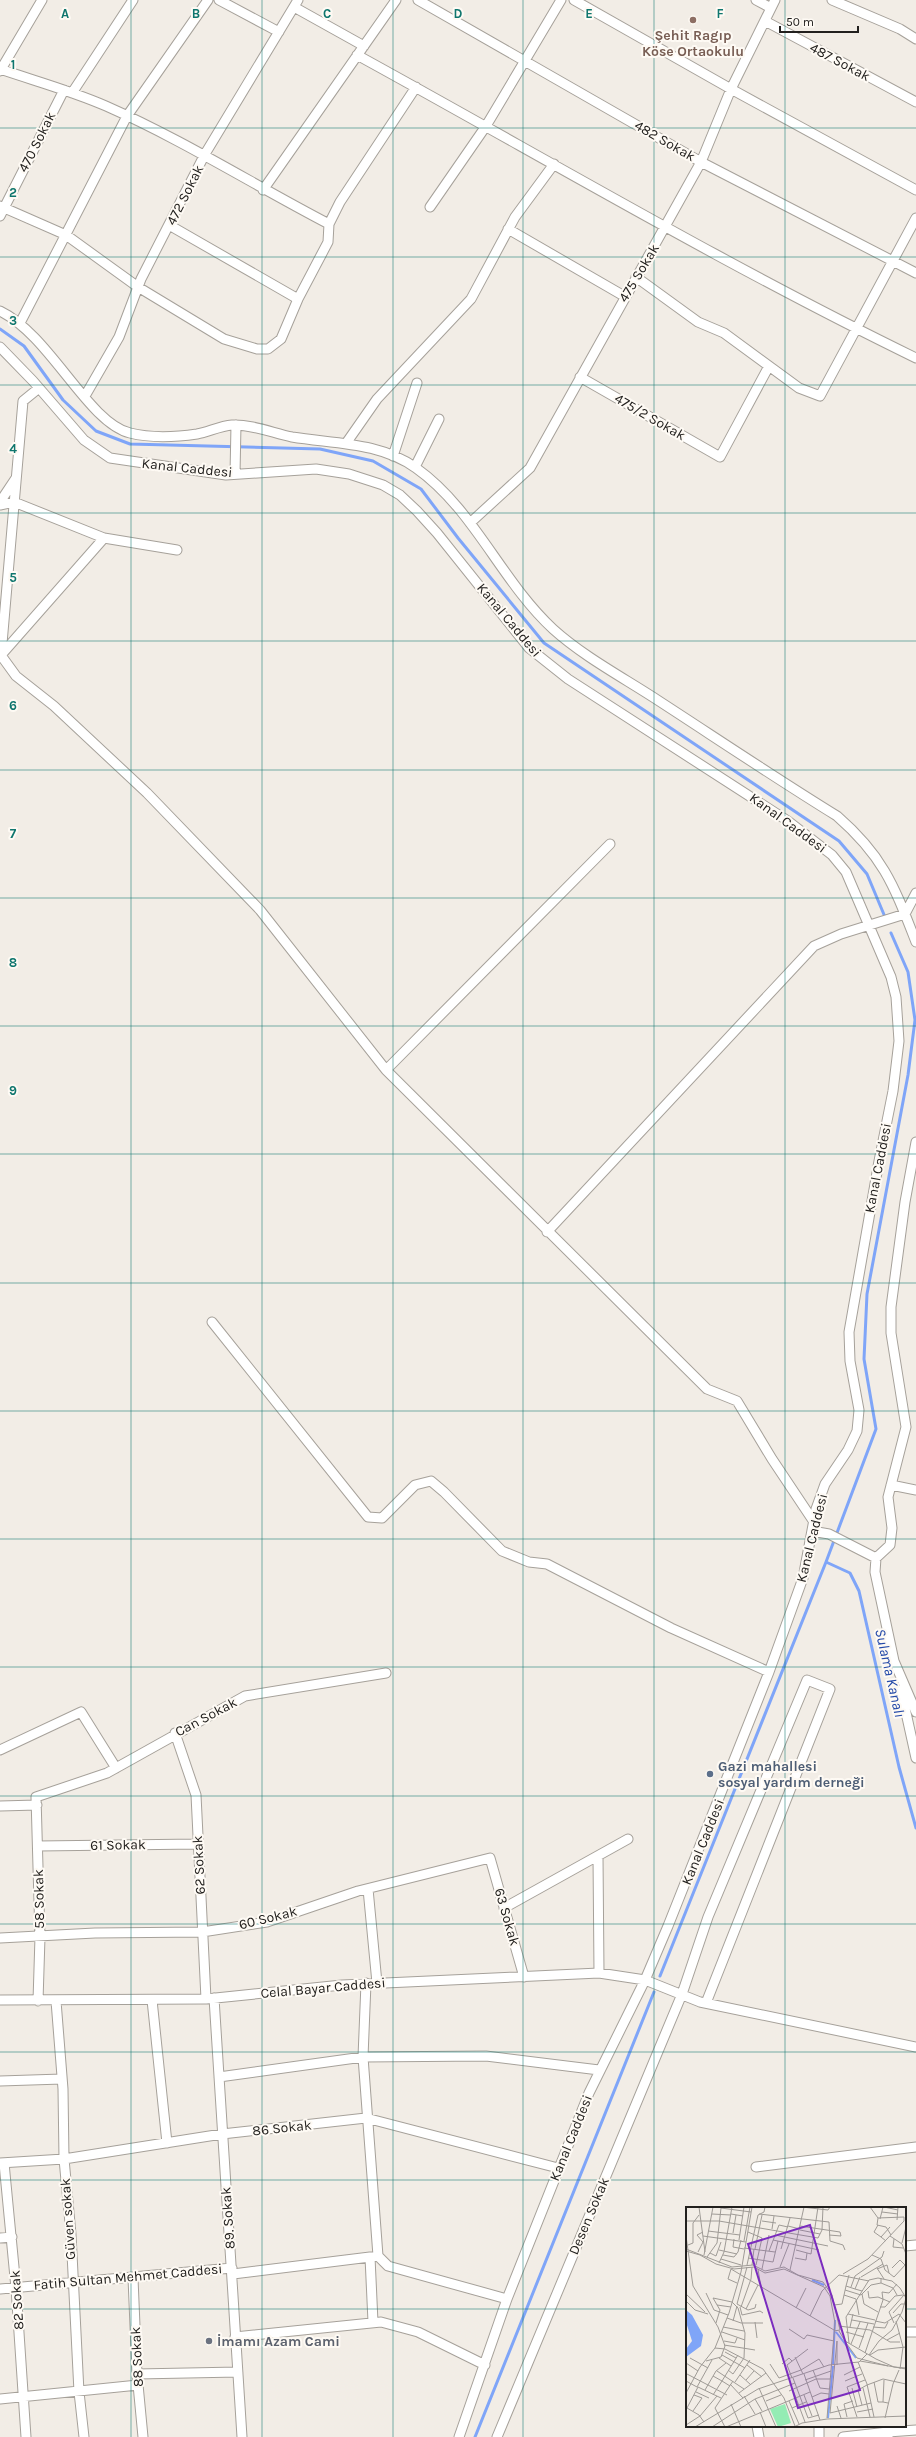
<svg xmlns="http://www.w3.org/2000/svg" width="916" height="2437" viewBox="0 0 916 2437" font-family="Karla,sans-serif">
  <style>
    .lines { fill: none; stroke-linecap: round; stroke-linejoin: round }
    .stream { stroke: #7fa5f8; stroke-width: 3 }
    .minor-casing { stroke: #a6a19a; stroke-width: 11 }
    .minor { stroke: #fff; stroke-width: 9 }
    .grid { fill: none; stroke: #0f766e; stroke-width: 1; stroke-opacity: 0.55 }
    .education-dot { fill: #8d6e63; stroke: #fefaf4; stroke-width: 1.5 }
    .service-dot { fill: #5c6f8a; stroke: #fefaf4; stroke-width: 1.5 }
    .worship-dot { fill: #6b7280; stroke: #fefaf4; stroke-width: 1.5 }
    .labels { text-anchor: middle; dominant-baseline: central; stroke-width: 4; stroke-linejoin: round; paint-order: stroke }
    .education-label { font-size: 14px; font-weight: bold; fill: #785e54; stroke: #fefaf4 }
    .street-label { font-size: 14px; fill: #22201e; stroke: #fefaf4 }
    .service-label { font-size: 14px; font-weight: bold; fill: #4e5e75; stroke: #fefaf4; text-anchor: start }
    .worship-label { font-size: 14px; font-weight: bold; fill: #5b616d; stroke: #fefaf4; text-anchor: start }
    .water-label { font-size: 15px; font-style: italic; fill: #2449a8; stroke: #fefaf4 }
    .inset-river { fill: none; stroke: #7fa5f8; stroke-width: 2 }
    .inset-road { fill: none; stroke: #9f9b96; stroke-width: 1 }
    .view { fill: #7b2cbf; fill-opacity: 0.15; stroke: #7b2cbf; stroke-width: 2 }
    .inset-edge { fill: none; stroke: #22201e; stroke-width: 2 }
    .grid-label { font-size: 13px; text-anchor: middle; font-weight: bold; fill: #0f766e; stroke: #fefaf4; stroke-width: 4; stroke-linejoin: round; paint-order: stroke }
  </style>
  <rect width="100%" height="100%" fill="#f2ede6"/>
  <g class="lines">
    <path class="stream" d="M0 329 24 346 63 400 96 431 130 444 320 449 373 461 421 489 458 538 544 643 839 841 867 874 885 917
      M826 1562 850 1573 859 1591 899 1767 916 1828
      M660 1976 826 1562 876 1429 864 1359 867 1294 908 1075 915 1020 908 972 891 933
      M475 2437 654 1992"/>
    <g class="minor-casing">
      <path id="minor" d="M219 0 279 32
        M418 0 701 162 916 273
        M574 0 731 89 916 190
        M756 0 771 8
        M832 0 900 29 916 39
        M294 7 364 46
        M765 21 916 102
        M357 55C543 157 725 265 916 358
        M0 69C35 81 72 91 106 106 183 140 254 185 329 224
        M0 71 42 0
        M72 93 133 0
        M263 190 396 0
        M0 206 66 235 138 287 224 339 257 349H268L281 339 298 299 328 242 329 224 340 202 416 87
        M430 207 486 126 561 0
        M0 216 64 90
        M169 225 298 299
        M508 229 624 296
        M636 277 698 322 724 333 799 388 820 396 916 218
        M0 311C50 335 88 423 130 433 150 438 176 437 197 434 208 432 220 426 232 425 251 424 273 433 292 437 335 444 379 442 416 468 474 509 501 581 553 629 584 657 624 678 659 701 719 740 777 779 837 816 884 857 894 886 916 942
        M20 323 127 116 208 0
        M0 347 33 381 84 440 110 458 226 475 316 469 349 474 383 485 400 495 417 511 437 533 529 648 568 679 788 821 832 855 846 872 891 977 896 997 899 1041 893 1091 879 1161 849 1332 850 1361 859 1410 857 1431 848 1450 825 1484 816 1509 803 1578 769 1672 668 1926 645 1980 589 2093 507 2299 459 2437
        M580 377 720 457 769 366
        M85 396 119 337 141 279 205 154 298 0
        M347 442 377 399 471 299 515 217 554 164
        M393 456 417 383
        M415 467 439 419
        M235 474 236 425
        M0 502 16 478
        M0 505 14 502 104 538 177 550
        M470 523 530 468 701 162 731 89 775 0
        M0 654 16 676 54 706 147 793 260 910 386 1070 707 1389 737 1401 772 1459 814 1522
        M1 655 23 401 39 388
        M1 655 104 538
        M386 1070 610 844
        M547 1232 814 946 841 934 905 914 916 893
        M212 1322 368 1517 382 1518 415 1485 431 1481 444 1492 502 1551 529 1562 547 1564 671 1628 769 1672
        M891 1485 916 1490
        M812 1531 829 1534 876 1558 890 1545 892 1528 888 1497 906 1427 891 1333V1307L905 1202 916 1142
        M876 1558 875 1572 894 1661 916 1712
        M901 1690 916 1758
        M175 1733 196 1795 206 1999
        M0 1750 81 1712 116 1768
        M0 1806 37 1805
        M38 1846 198 1844
        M598 1856 599 1973
        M368 1889 377 1983
        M504 1908 628 1839
        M0 1938 95 1933 202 1932 267 1922 358 1891 490 1858 524 1977
        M366 1983 363 2057 378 2256 388 2266 507 2299
        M214 1998 242 2437
        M0 2000 206 1999 342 1985 599 1973 645 1980 700 2002 916 2047
        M152 2000 167 2143
        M38 2001 40 1937 36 1797 107 1773 245 1696 386 1673
        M56 2001 63 2089 64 2159 71 2234 79 2392 84 2437
        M219 2077 363 2057 486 2056 599 2070
        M0 2081 62 2079
        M0 2163 64 2159 222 2134 366 2118 558 2168
        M4 2163 16 2288 26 2437
        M756 2167 916 2147
        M0 2238 12 2237
        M905 2246 916 2245
        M370 2257 373 2322
        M233 2274 378 2256
        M133 2278 137 2374 143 2437
        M0 2289 232 2268
        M905 2332H916
        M235 2337 381 2322 418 2332 485 2365
        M137 2374 238 2372
        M0 2399 138 2385
        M757 2426 759 2437
        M497 2437 682 1994 708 1917 807 1680 830 1689 706 2003
        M819 2437V2426
        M843 2437 888 2432
        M888 2437V2432L916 2430"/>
    </g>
    <use href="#minor" class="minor"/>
  </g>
  <path class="grid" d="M131 0V2437M262 0V2437M393 0V2437M523 0V2437M654 0V2437M785 0V2208M0 128H916M0 257H916M0 385H916M0 513H916M0 641H916M0 770H916M0 898H916M0 1026H916M0 1154H916M0 1283H916M0 1411H916M0 1539H916M0 1667H916M0 1796H916M0 1924H916M0 2052H916M0 2180H916M0 2309H687M905 2309H916M785 2426V2437"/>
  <circle class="education-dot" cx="693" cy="20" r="4"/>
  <circle class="service-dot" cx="710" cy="1774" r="4"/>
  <circle class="worship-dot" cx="209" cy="2341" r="4"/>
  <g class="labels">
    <g class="education-label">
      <text x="693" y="35">Şehit Ragıp<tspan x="693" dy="16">Köse Ortaokulu</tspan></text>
    </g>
    <g class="street-label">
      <text transform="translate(840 62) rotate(28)">487 Sokak</text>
      <text transform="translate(665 141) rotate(30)">482 Sokak</text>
      <text transform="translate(37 142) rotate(-63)">470 Sokak</text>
      <text transform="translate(185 195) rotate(-63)">472 Sokak</text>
      <text transform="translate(639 273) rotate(-59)">475 Sokak</text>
      <text transform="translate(650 417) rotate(30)">475/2 Sokak</text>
      <text transform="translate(187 468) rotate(6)">Kanal Caddesi</text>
      <text transform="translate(509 620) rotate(50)">Kanal Caddesi</text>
      <text transform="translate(788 823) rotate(36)">Kanal Caddesi</text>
      <text transform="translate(878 1168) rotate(-79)">Kanal Caddesi</text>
      <text transform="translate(812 1538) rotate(-76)">Kanal Caddesi</text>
      <text transform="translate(206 1717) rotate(-28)">Can Sokak</text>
      <text transform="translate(703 1842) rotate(-68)">Kanal Caddesi</text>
      <text transform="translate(118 1845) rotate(-1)">61 Sokak</text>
      <text transform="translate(199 1865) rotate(-93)">62 Sokak</text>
      <text transform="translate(39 1899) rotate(-91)">58 Sokak</text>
      <text transform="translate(507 1917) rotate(74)">63 Sokak</text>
      <text transform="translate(268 1918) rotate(-14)">60 Sokak</text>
      <text transform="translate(323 1988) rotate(-5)">Celal Bayar Caddesi</text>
      <text transform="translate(282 2128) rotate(-6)">86 Sokak</text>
      <text transform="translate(571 2138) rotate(-68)">Kanal Caddesi</text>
      <text transform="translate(589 2216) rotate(-67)">Desen Sokak</text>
      <text transform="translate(228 2218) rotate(-94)">89. Sokak</text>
      <text transform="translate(68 2219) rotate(-94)">Güven sokak</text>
      <text transform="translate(128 2277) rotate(-5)">Fatih Sultan Mehmet Caddesi</text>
      <text transform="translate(17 2300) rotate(-94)">82 Sokak</text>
      <text transform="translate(137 2357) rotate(-93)">88 Sokak</text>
    </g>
    <g class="service-label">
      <text x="718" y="1766">Gazi mahallesi<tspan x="718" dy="16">sosyal yardım derneği</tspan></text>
    </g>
    <g class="worship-label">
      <text x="217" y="2341">İmamı Azam Cami</text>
    </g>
    <g class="water-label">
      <text transform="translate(890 1673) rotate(77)">Sulama Kanalı</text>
    </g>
  </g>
  <g transform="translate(686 2207)">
    <rect width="220" height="220" fill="#f2ede6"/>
    <path d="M99 197 105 216 92 220 84 202Z" fill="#94ecb4"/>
    <path d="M0 103 6 108 17 128 15 139 0 150V142L6 134 0 115Z" fill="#7fa5f8"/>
    <path class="inset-river" d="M126 73 138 78M150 125 170 151M147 157 149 113M142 211 147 159"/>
    <path class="inset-road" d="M13 0 19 45M116 0 142 3 144 0M198 0 212 3M196 5 212 7M26 7 45 8M45 7 57 9M73 7 143 15 144 34 157 38 159 43M192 11 191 18 200 20 205 28M194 12 197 0M211 13 212 0M0 14H33L132 31 136 23 137 0M76 14 90 16M192 18 188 25 195 30M102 19 114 22M114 19 154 25 155 29 143 28M86 22 88 9M114 23 134 27M22 24 54 28M62 25 76 31 70 58M47 26 50 8M89 28 142 39M0 29 7 79 32 120 39 139 35 150 20 154M17 29 60 35M204 29 216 37 220 47M48 32 47 40 58 42M208 32 207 40 217 41M53 33 58 0M87 33 133 43M58 34 64 0M200 34 195 30 204 20M216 36 220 20M2 38 7 36V16L13 8M58 41 89 45M0 42 46 60 67 58 79 64 98 60 112 68 137 75 146 88 154 123 148 124M69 42 76 8M95 42 104 11M33 43 51 47M110 43 125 47 132 0M0 44 14 48 30 57 48 62 68 60 79 66 98 62 138 80 144 89 149 116 141 211M83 44 93 18 102 20M12 45 17 35 11 28 17 25M24 46 30 49 35 35M18 48 27 0M37 48 48 50 52 45 55 33M186 48 195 52 199 63 208 70 220 57M21 50 31 36 35 1 65 5M62 51 87 55 92 34M109 51 120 53 121 46M35 52 55 58M33 56 38 45 46 0M61 58 72 8 78 5 79 0M66 58 68 42M94 60 103 37M191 61 198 72M206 61 214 53 219 58M72 62 75 81M76 62 83 28M191 62 201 58 203 66M104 63 118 0M157 67 182 52 218 14V10L192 11 184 0M163 68 160 79 169 82M174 70 169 82 176 84M175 70 197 57M51 76 42 72 45 62 148 123M195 76 207 81 211 88M165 80 169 69 196 50 198 44M159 83 175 88 185 78 195 76V71M182 84 183 91 192 90 204 95M20 86 28 103 42 108M0 87 19 105M176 87 178 97 192 105M158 88 170 92 173 108M27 91 34 103 30 116M27 91 46 95M0 94 9 103 22 107M46 95 52 101 59 126 58 151M51 97 61 60M51 97 62 103 69 101 70 97M31 98 45 100M148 98 156 97 160 79M54 100 56 108 74 104 77 106M55 100 65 72 66 60M194 100H199L209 89 217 88M110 101 120 81M60 102 72 78M207 106 215 97H219M162 107 189 113M124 109 136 84 153 68 183 74M41 111 55 116H77M166 113 188 117M47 114 51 99M189 114 199 116 213 107 220 116M210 114 217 140 214 162M69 115 71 131M208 116 203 105 218 88M153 119 184 123 204 135H214M37 120 58 124M164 120 167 107M187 120 199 121 202 115M103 122 118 132 121 128 148 134M153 124 159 134 190 152 208 160 220 161M36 125 59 133M160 125 178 130M158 133 171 151 202 159M201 133 214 126M38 134 49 136 51 131M163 136 160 110 183 73 192 71 206 74 214 81 220 91M165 137 174 115M38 138 69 143M29 141 39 142 77 162 98 191 109 219M173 141 182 116M39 145 50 151M179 146 197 93 196 85 203 86 211 77M36 148 59 161M183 148 193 134 206 123 216 105 220 91M184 148 192 143 220 140M109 150 117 167M4 151 22 161M33 151 45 159M174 154 220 162M172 155 181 177 188 210M0 156 12 164M84 157 93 171 115 163 133 152 138 160M96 157 103 151 106 154M61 158 76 170M151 158V134L144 206 185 196M42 163 47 167 58 151M127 163 134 181 143 182M31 164 58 182M1 167 41 188M118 167 134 213M54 168 65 178M158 168 174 160M27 169 36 174 27 188M106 171 101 158 122 142M107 171 122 211 133 208M60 173 68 164M119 173 145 164M198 173 197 195 202 196M0 174 11 180M159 174 176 167M49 175 64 153M188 175 192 195H197M44 177 57 191M181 178 197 172 220 177M44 179 36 174 52 148M11 180 26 153M73 181 90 220M166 181 171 200M177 181 184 210M19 183 30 164 40 156M107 183 119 215M103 184 130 172H144M10 185 23 191M0 186 14 160 29 141 43 106 55 65 66 0M53 186 80 166M118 188 126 209M58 189 69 207M126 190 135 186 143 187M69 192 76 204M80 194 95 188M103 194 113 217M45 197 55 220M176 198 172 183 181 178M151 199 155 211M1 201 12 180 35 191M1 201 13 208 18 215M106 201 120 195M7 204 16 191 8 188M74 205 80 220M171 205 187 202M161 210 158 197 167 194M171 210 161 180 179 173M199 211 207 177 213 163M0 218 14 209 31 189M9 220 72 182 143 158 173 155 181 147M26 220 69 192 109 176M39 220 29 201 47 174M40 220 124 185M108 220 116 216 141 212 220 209"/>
    <path class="view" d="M124 18 174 183 112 201 62 37Z"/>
    <rect width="220" height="220" class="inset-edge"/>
  </g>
  <g class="grid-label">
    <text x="65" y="18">A</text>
    <text x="196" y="18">B</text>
    <text x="327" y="18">C</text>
    <text x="458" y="18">D</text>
    <text x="589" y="18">E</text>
    <text x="720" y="18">F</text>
    <text x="13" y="69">1</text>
    <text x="13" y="197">2</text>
    <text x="13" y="325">3</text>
    <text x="13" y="453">4</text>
    <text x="13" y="582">5</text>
    <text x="13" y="710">6</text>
    <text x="13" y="838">7</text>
    <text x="13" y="967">8</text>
    <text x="13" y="1095">9</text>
  </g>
  <path d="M780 26v6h78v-6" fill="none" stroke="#22201e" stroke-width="2"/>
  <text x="786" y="26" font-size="12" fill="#22201e" stroke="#fefaf4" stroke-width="3" paint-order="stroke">50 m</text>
</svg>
